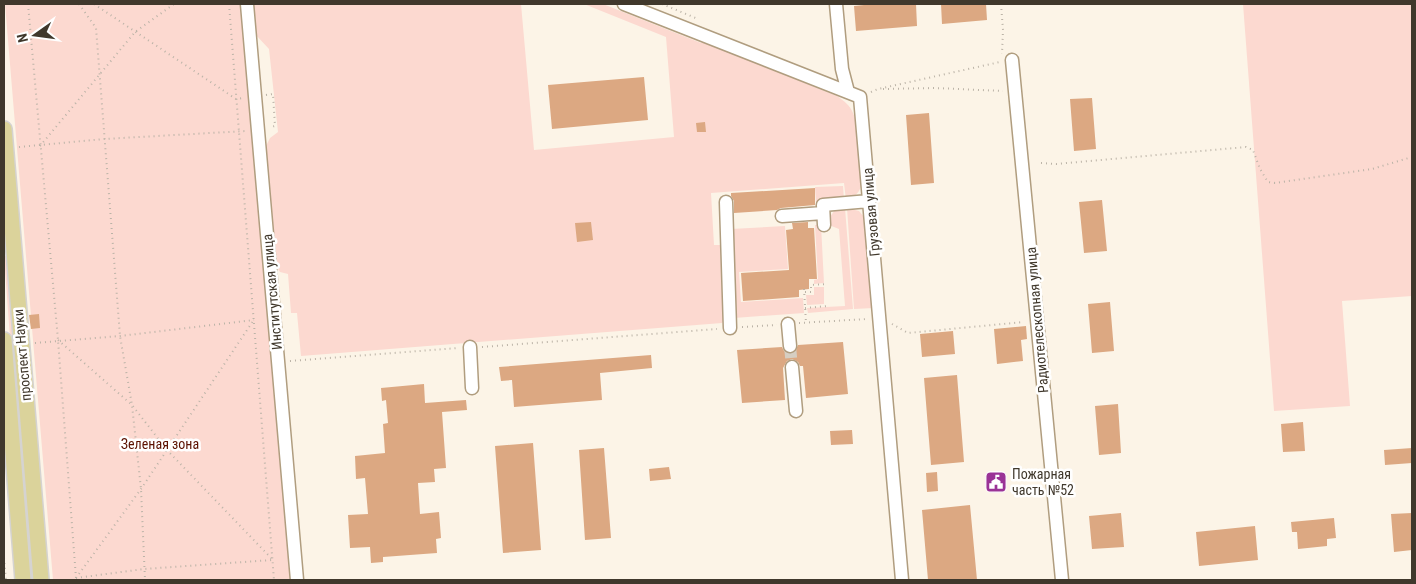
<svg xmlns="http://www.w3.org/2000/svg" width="1416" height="584" viewBox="0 0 1416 584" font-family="'Roboto Condensed',sans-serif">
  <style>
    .green { fill: #fcd9d0 }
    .building { fill: #dca882 }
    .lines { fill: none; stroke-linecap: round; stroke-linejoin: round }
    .minor-tunnel { stroke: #d6cec2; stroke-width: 12; stroke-dasharray: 12 6; stroke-linecap: butt }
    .minor-casing { stroke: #b09d7f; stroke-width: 15 }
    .major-casing { stroke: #d5d3d1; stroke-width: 18 }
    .path { stroke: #bbb3a7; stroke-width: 2; stroke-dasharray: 1 4; stroke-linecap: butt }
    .minor { stroke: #fff; stroke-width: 12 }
    .major { stroke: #dbd39b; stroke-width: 15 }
    .labels { text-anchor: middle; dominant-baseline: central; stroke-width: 5; stroke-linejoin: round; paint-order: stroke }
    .street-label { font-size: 14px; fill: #40382c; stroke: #fff }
    .park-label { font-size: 14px; fill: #5c1100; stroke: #fff }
    .poi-label { font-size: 14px; fill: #40382c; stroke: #fff; text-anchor: start }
  </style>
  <rect width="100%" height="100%" fill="#fcf4e7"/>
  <path class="green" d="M5 4H241L290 580H53Z
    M252 4H521L534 150 674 137 666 37 584 4H603L701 43 703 42 837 96C844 101 850 105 853 113 862 130 860 167 861 186 859 194 853 197 846 200L844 183 711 193 714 245H723L724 321 722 323 301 356 297 313H291L288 274 280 272 274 263 266 146 270 138 278 132 269 49 255 34Z
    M1243 4H1412V296L1342 301 1350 406 1274 411Z
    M843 186 844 200 816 202 815 187Z
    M845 208 853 309 808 313 807 308 845 306 839 229 829 225V218L835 210Z
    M847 208 859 211 864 217 867 228 874 308 854 309Z
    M815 225H821L824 283 814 284V280L818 279Z
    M785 226 788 269 739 272 741 302 803 298 804 313 734 318 731 229Z
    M4 256H8L15 338H10Z
    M814 287H824V304L807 305 806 295H814Z
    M11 352H16L35 574 30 575Z"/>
  <path class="building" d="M874 4H916L917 26 856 31 854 6Z
    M941 4H986L987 20 942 24Z
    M644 77 648 120 552 129 548 85Z
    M1092 98 1096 149 1074 151 1070 99Z
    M929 113 934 183 911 185 906 115Z
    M705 122 706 132H697L696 123Z
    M815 188V205L781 208 777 210 734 213V201L731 196V193Z
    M1102 200 1107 251 1084 253 1079 202Z
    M591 222 593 240 577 242 575 223Z
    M808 222V228H814L817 279H809V289L799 290V297L743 301 741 273 789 270 786 230 793 229 792 223Z
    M1110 302 1114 351 1092 353 1088 304Z
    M39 314 40 328 31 329 29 315Z
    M1026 326 1027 339 1021 340 1023 361 997 364 994 329Z
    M953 331 955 354 922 357 920 334Z
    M843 342 848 394 806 398 803 366H800L798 362 792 359 787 361 783 368 785 400 742 403 737 350 782 347 784 351 790 354 795 352 798 345Z
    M651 355 652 368 600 373 602 400 514 407 512 380 501 381 499 367Z
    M957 375 964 462 931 465 924 378Z
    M424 384 425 403 466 400 467 410 442 412 446 468 434 469 435 482 418 483 420 514 439 512 441 538 436 539 437 553 383 557V562L371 563 370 547 350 548 348 515 368 514 365 478 356 479 355 456 385 453 383 424 388 423 386 400 382 401 381 388Z
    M1118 404 1121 453 1099 455 1095 406Z
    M1303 422 1305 451 1283 452 1281 424Z
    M852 430 853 444 831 445 830 431Z
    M533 443 541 550 503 553 495 446Z
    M604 448 611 538 585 540 579 450Z
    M1412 448V463L1385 465 1384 450Z
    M669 467 671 479 650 481 649 469Z
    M937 472 938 491 927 492 926 473Z
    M970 505 977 580H928L922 510Z
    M1121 513 1124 547 1092 549 1089 516Z
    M1412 513V550L1394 552 1391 514Z
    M1334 518 1336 538 1327 539V546L1298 549 1297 532H1292L1291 522Z
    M1255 526 1258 560 1199 566 1196 532Z"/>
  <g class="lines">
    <path class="minor-tunnel" d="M790 346 792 367"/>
    <g class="minor-casing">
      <path id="minor" d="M247 4 297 580
        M624 4 860 97 902 580
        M836 4 842 69 848 92
        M1012 60 1062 580
        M726 202 730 328
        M782 216 823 213
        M824 225 823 205 869 201
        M788 324 790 346
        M470 347 472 388
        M792 367 796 411"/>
    </g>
    <g class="major-casing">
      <path id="major" d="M4 129 41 580
        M4 340 23 580"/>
    </g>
    <path class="path" d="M28 4 58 340 76 578
      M79 4 96 28 120 336 132 405 141 489 145 580
      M94 4 236 99 244 98
      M229 4 274 580
      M662 4 698 19
      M1001 4 1003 30 1002 54
      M883 89 935 88 1003 91
      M871 92 878 89 1000 62
      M266 95 273 94 275 126 270 127
      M40 146 135 32 174 4
      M19 147 104 139 246 131
      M1041 163 1056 164 1246 147 1253 150 1260 169 1268 182 1275 183 1372 169 1412 157
      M804 289 806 323
      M805 292H811V285L827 284
      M805 308 828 306
      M799 323 867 319
      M892 324 908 333 1024 322
      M742 327 777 325
      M58 340 132 405 167 450 273 560
      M35 343 120 336 254 320
      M482 347 717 329
      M290 361 458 348
      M4 558 6 580
      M76 578 141 489 253 321
      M76 578 144 569 272 560"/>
    <use href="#minor" class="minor"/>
    <use href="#major" class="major"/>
  </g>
  <defs>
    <g id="civic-square" transform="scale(1.125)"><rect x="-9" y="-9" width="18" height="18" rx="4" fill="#9a3296" stroke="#fff"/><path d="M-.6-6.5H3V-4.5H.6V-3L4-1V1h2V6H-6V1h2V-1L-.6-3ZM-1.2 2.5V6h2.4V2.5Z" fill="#fff"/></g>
  </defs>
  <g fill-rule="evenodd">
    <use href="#civic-square" x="996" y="482"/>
  </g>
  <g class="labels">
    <g class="street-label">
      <text transform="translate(871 212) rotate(-95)">Грузовая улица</text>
      <text transform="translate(272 292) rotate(-95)">Институтская улица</text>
      <text transform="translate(1037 320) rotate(-95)">Радиотелескопная улица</text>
      <text transform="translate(22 355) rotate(-95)">проспект Науки</text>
    </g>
    <g class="park-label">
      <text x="160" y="444">Зеленая зона</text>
    </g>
    <g class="poi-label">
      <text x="1012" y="474">Пожарная<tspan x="1012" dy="16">часть №52</tspan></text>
    </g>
  </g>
  <rect width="1416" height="584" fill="none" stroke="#40382c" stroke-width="10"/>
  <g transform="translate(35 35) rotate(256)" stroke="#ffffff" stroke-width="4" paint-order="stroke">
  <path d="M0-4L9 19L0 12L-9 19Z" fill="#40382c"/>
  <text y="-8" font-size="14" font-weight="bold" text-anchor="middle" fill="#40382c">N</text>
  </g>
</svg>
